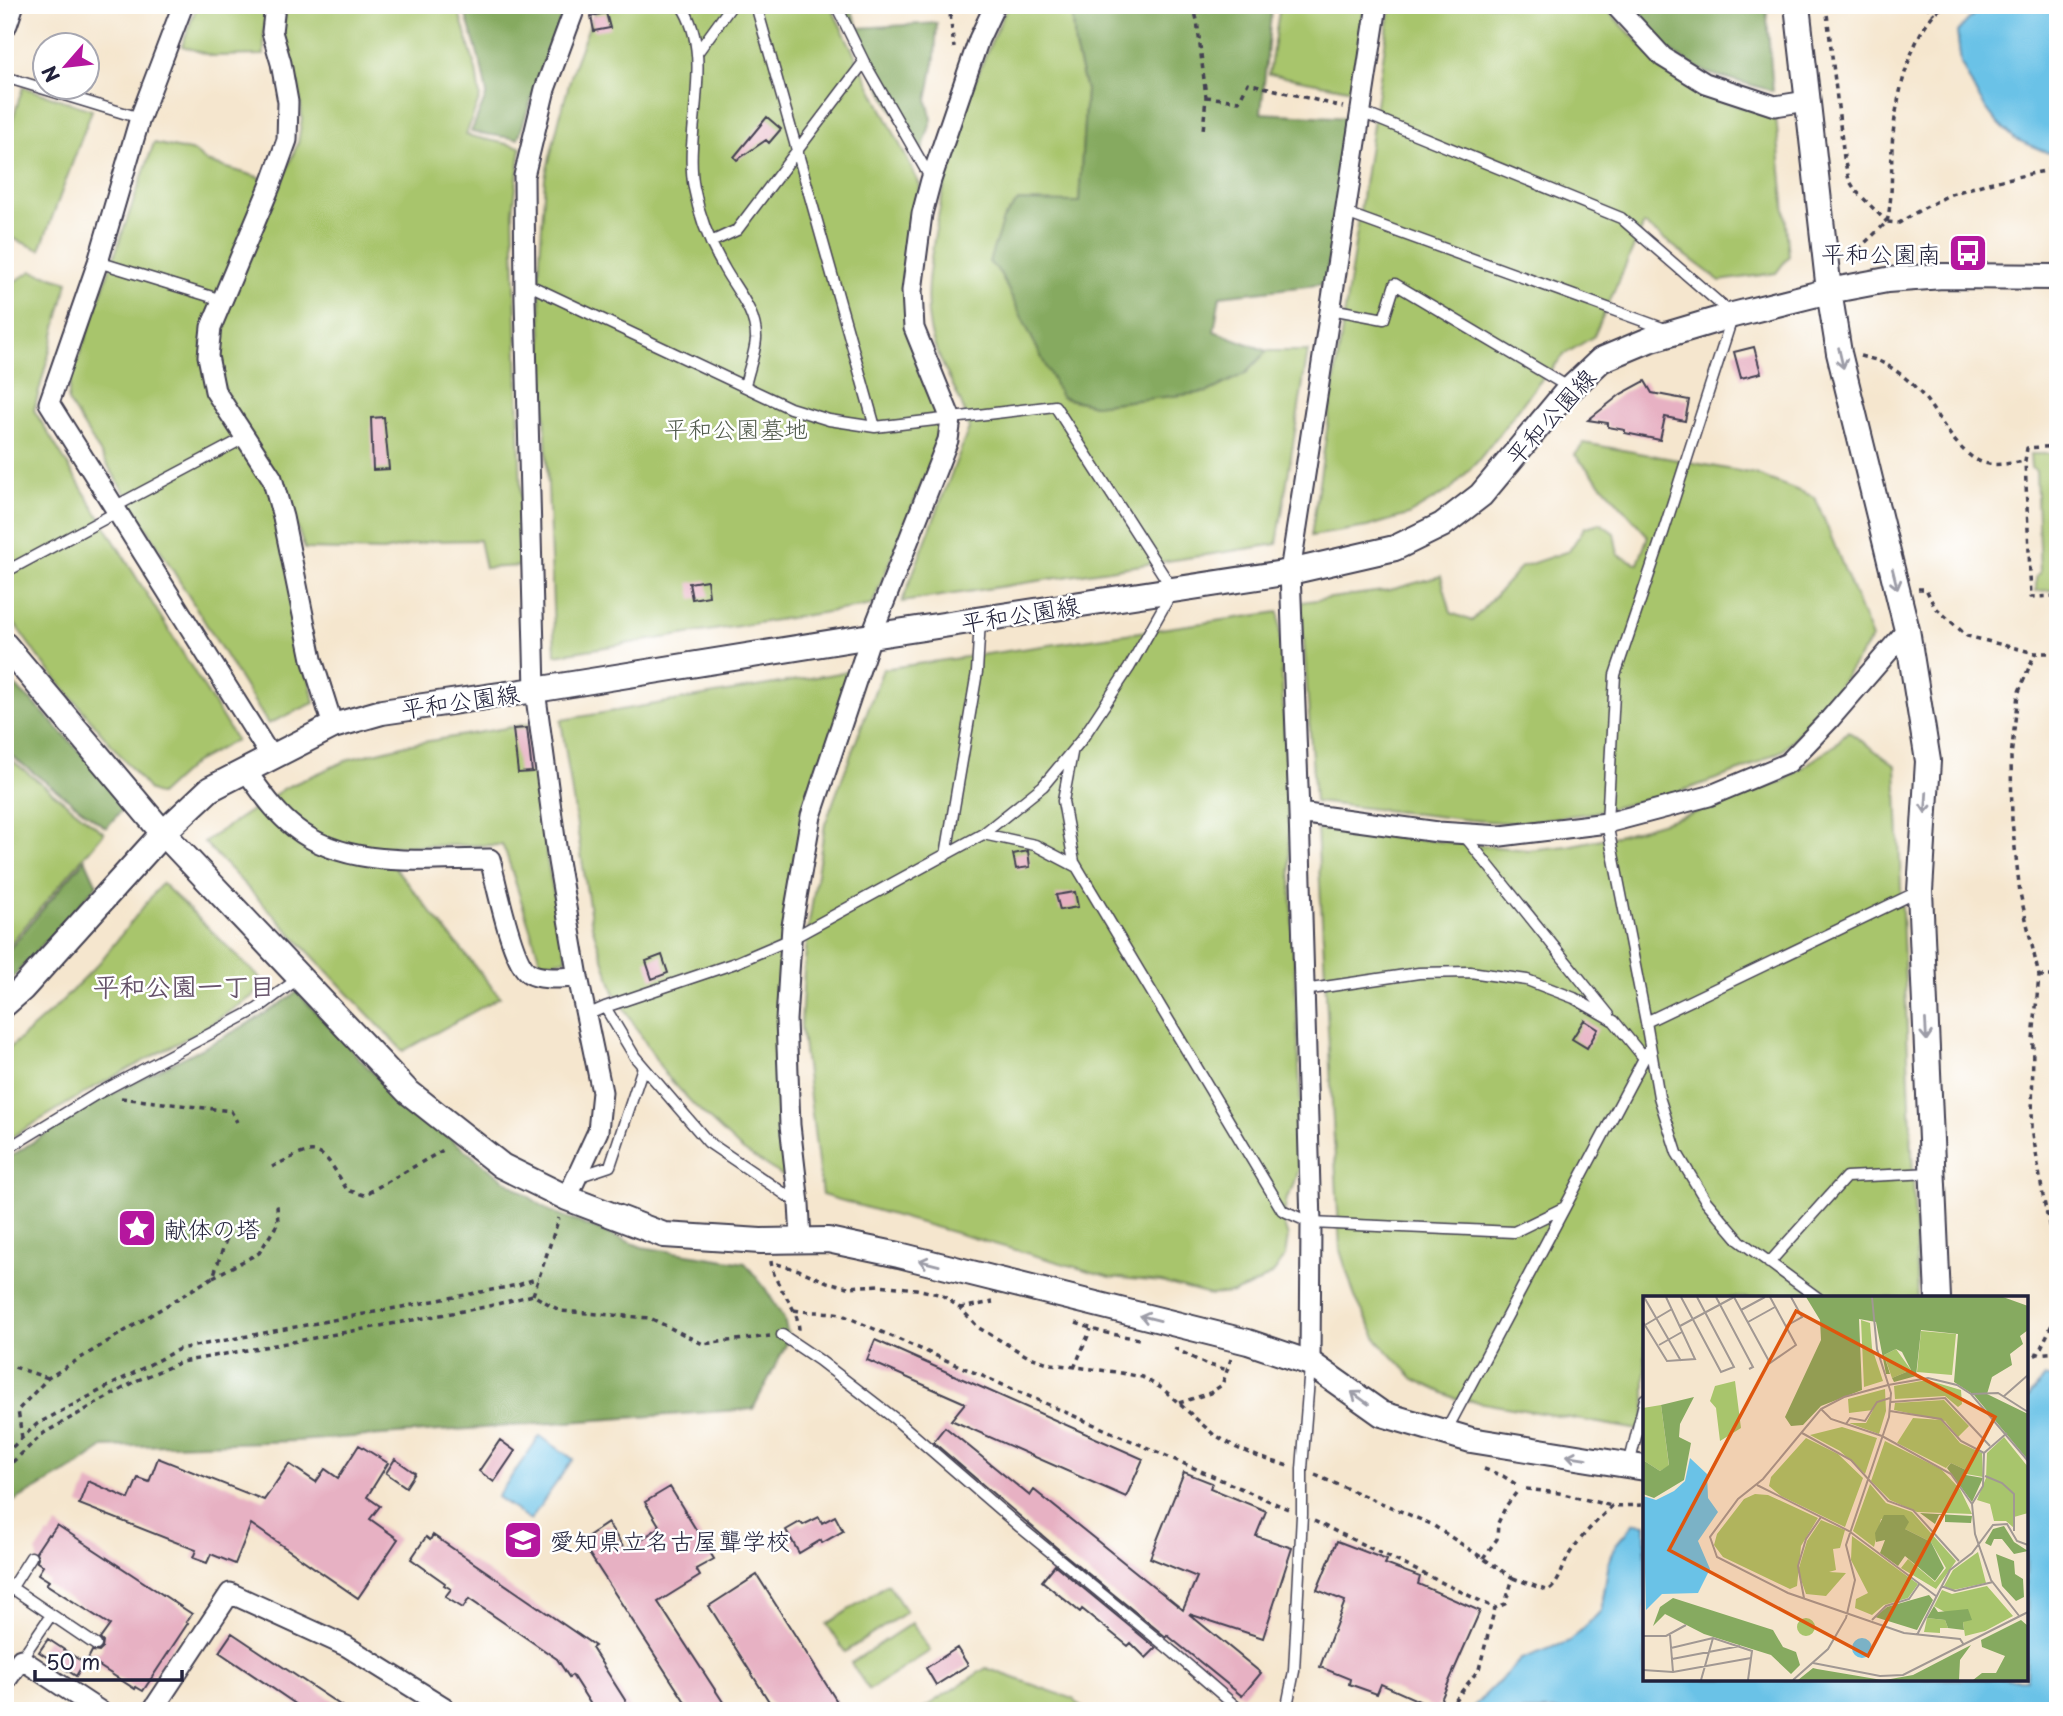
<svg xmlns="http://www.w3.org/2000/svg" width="2063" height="1716" viewBox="0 0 2063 1716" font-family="'Playpen Sans','Klee One',sans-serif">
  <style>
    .green { fill: #a8c56c; stroke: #657454; stroke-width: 2 }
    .forest { fill: #86aa60; stroke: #54664e; stroke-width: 2 }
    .water { fill: #6ac2e7; stroke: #467291; stroke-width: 2 }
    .building { fill: #e7b1c3 }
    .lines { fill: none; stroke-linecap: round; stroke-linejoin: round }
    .service-casing { stroke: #423f51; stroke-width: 13 }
    .minor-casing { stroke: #423f51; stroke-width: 23 }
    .tertiary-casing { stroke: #423f51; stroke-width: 28 }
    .path { stroke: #423f51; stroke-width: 3.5; stroke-dasharray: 5 5; stroke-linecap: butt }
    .service { stroke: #fff; stroke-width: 10 }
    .minor { stroke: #fff; stroke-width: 19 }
    .tertiary { stroke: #fff; stroke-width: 24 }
    .oneway { stroke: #9c9ca7 }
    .labels { text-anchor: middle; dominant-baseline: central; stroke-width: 5; stroke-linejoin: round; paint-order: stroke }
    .poi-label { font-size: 24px; fill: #22223b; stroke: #fff; text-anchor: start }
    .street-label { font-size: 24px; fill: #22223b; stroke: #fff }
    .park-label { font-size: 24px; fill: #515b4c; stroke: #fff }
    .neighbourhood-label { font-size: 26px; font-weight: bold; fill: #67546b; stroke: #fff }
    .inset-road { fill: none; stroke: #a19893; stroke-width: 2 }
    .view { fill: #de560e; fill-opacity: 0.15; stroke: #de560e; stroke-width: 3.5 }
    .inset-edge { fill: none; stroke: #22223b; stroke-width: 3.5 }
  </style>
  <rect width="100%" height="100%" fill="#fff"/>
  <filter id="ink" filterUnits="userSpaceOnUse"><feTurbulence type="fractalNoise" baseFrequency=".0143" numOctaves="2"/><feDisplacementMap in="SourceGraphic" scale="14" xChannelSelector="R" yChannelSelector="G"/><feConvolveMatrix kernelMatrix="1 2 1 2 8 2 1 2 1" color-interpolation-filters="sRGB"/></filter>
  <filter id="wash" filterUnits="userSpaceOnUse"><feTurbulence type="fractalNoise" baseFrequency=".00686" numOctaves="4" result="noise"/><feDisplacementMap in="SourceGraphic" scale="28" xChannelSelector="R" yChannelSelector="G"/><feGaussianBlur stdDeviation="1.57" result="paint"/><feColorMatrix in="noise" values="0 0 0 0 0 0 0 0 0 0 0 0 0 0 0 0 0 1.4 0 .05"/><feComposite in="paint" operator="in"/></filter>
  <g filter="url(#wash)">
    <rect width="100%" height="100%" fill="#f5e6ce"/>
    <path class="green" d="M197 5 267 6 264 27V55L212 56 182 46Z
      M285 5H457L476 70 480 97 466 135 521 147 513 212 523 566 485 568 479 540 432 541 383 551 305 549 284 491 231 405 222 381 217 353 220 326 298 143 302 118 299 88 288 53 283 30Z
      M597 5H830L920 185 907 326 916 364 938 411 941 437 872 605 555 655 539 272 545 178 559 120 574 66Z
      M1008 5H1072L1075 47 1086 90 1079 203 990 262 1000 273 1062 398 1094 405 1208 392 1246 373 1267 351H1308L1277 544 902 602 969 428C962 393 937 364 930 329 924 298 929 269 934 239 944 181 959 118 982 64 990 44 999 25 1008 5Z
      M1280 5H1365L1353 90 1269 74Z
      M1391 5H1602L1667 71 1701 95 1776 117 1789 256 1776 273 1720 281 1644 224 1594 336 1565 354 1537 385 1478 461 1450 490 1408 515 1367 527 1311 536Z
      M23 87 92 110 40 250 5 235V143Z
      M154 143 195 152 207 162 268 180 202 343 278 506 314 703 268 724 68 401 70 382Z
      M32 271 68 282 34 410 236 740 195 762 159 795 150 791 38 657 5 610V287Z
      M1584 443 1755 474 1815 497 1872 638 1831 697 1783 750 1745 769 1684 790 1592 813 1513 823 1470 820 1315 802 1301 602 1390 590 1441 576 1451 613 1472 621 1521 567 1569 551 1585 527 1600 523 1614 533 1618 555 1638 564 1648 536 1575 455Z
      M2030 454H2058V590L2036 591V577L2040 573 2036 471 2031 468Z
      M1279 612 1303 1157 1293 1188 1287 1197 1283 1221 1288 1237 1285 1256 1274 1272 1260 1282 1234 1293 1210 1295 1161 1282 1110 1277 822 1195 801 1026 804 970 809 923 825 824 883 669Z
      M851 671 785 920 790 1167 786 1178 742 1150 694 1105 665 1074 614 992 592 926 561 720Z
      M529 724 547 860 567 959 541 963 506 853 502 845 391 846 396 869 500 997 403 1051 204 842 285 788 350 759 406 745Z
      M1848 731 1896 766 1918 1298H1645V1431L1454 1398 1414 1379 1378 1341 1355 1297 1340 1250 1317 829 1527 850 1567 846 1621 835 1713 807 1783 781 1835 745Z
      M5 755 104 833 5 950Z
      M162 883 268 986 200 1031 93 1088 5 1141V1052L53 1010 99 963Z
      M888 1584 906 1612 845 1652 827 1624Z
      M912 1623 930 1651 869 1690 851 1663Z
      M986 1668 1073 1699 1086 1711H919Z"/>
    <path class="forest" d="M568 5 549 47 518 139 471 132 487 94 481 64 463 6Z
      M841 5H849L859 28 937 23 935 57 927 101 932 119 919 160 867 62Z
      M1072 5H1272L1261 113 1351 118 1325 284 1220 296 1214 331 1267 351 1246 373 1208 392 1094 405 1061 397 1000 273 989 262 1003 219 1018 201 1079 202 1086 90 1075 47Z
      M1626 5H1766L1773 91 1707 73 1666 49Z
      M5 677 36 705 128 803 106 828 5 751Z
      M85 859 97 885 5 986V954Z
      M297 992 392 1093 492 1171 550 1211 642 1247 745 1263 765 1288 784 1319 789 1339 753 1409 296 1441 103 1447 79 1465 5 1506V1160C37 1140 68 1118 100 1100 167 1063 236 1037 297 992Z"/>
    <path class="water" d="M1982 5 2058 6V149L2048 153 2015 139 1995 120 1978 97 1961 64 1957 32Z
      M2045 1377H2058V1711H1469L1521 1659 1570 1641 1601 1611 1609 1562 1617 1543 1634 1523 1645 1524V1679H2026V1400Z
      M540 1436 573 1459 530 1520 497 1497Z"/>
    <g id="blocks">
      <path class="building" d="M606 13 610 28 594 31 591 16Z
        M767 117 781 129 769 143 766 140 737 160 734 157Z
        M1754 347 1761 373 1741 378 1734 352Z
        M1645 381 1652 393 1689 400 1685 421 1665 417 1660 440 1625 433V430L1608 427V423L1588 420 1621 394Z
        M384 417 389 469 373 470 371 418Z
        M707 580 709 596 692 599 689 583Z
        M527 728 532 772 518 773 513 729Z
        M1028 851 1030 867 1016 869 1013 854Z
        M1075 892 1078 907 1060 910 1056 895Z
        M662 955 668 973 652 979 646 961Z
        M1584 1020 1598 1029 1587 1048 1572 1039Z
        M875 1340 1143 1459 1126 1497 951 1420 965 1403 867 1360Z
        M945 1427 1030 1496 1034 1490 1183 1610 1197 1577 1150 1558 1184 1472 1212 1483 1210 1488 1266 1511 1256 1536 1292 1548 1263 1638 1189 1614 1261 1673 1242 1696 1167 1635 1166 1637 1064 1554 933 1442Z
        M500 1440 515 1451 494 1482 479 1471Z
        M359 1445 388 1463 367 1497 380 1506 370 1519 398 1539 358 1598 251 1524 235 1564 211 1554 207 1563 193 1558 196 1550 79 1504 88 1481 129 1499 138 1478 149 1482 158 1458 264 1500 289 1464 316 1482 325 1469 338 1478Z
        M395 1459 415 1473 406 1487 386 1473Z
        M670 1487 714 1559 696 1569 700 1576 658 1602 725 1705 717 1711H691L581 1541 608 1523 625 1550 660 1527 645 1502Z
        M835 1516 843 1531 822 1543 821 1540 799 1553 786 1530 800 1522 803 1525 819 1517 822 1523Z
        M57 1525 192 1614 186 1622 188 1623 143 1691 136 1687 135 1689 88 1659 92 1651 99 1652 102 1649 103 1642 100 1639 110 1625 46 1584 49 1581 38 1574 43 1566 37 1562 38 1557 36 1552 48 1534 50 1535Z
        M433 1535 595 1646 592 1648 632 1711H595L572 1675 569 1677 557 1659 469 1599 463 1608 445 1597 451 1589 444 1585 445 1583 411 1559 426 1537 430 1540Z
        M1337 1541 1387 1560 1385 1564 1420 1577 1418 1584 1480 1611 1437 1709 1381 1684 1377 1694 1349 1684 1350 1679 1320 1667 1345 1601 1317 1590Z
        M1055 1565 1156 1648 1146 1658 1131 1643 1128 1646 1082 1609 1080 1612 1042 1581Z
        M757 1575 843 1711H775L709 1606Z
        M232 1633 349 1711H306L219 1652Z
        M48 1639 84 1663 76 1676 39 1652Z
        M957 1648 968 1665 936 1685 926 1668Z"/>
    </g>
  </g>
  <g filter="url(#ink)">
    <use href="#blocks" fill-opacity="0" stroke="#423f51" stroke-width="2"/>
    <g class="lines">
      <g class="service-casing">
        <path id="service" d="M681 5C716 56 683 131 694 188 699 215 710 244 724 268 736 290 757 312 756 339 755 354 748 371 745 386
          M756 5 875 427
          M836 5 864 62 931 179
          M697 53 732 5
          M5 77 140 118
          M1361 112 1621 218 1733 315 1663 533 1615 675 1607 823 1646 1022 1659 1097 1677 1153 1706 1201 1740 1241 1818 1298
          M1346 213 1668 330
          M711 242 737 230 864 62
          M98 262 222 300
          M525 283 790 408 829 420 875 427 1055 406 1173 590 1129 668 1082 739 1043 786 983 834 791 939 735 963 605 1007 587 1015
          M1331 309 1384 319 1395 284 1570 388
          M114 507 246 437
          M5 572 117 512
          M1072 753 1063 801 1074 862 1282 1210 1311 1223 1514 1232 1565 1207
          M983 834 1035 845 1077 867
          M1463 834 1609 1015
          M946 855 977 672 980 620
          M1304 990 1419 973 1470 972 1527 980 1574 998 1614 1021 1644 1058
          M605 1007 635 1057 708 1142 798 1203
          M1646 1022 1917 892
          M5 1150 95 1095 257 1009 299 978
          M577 1177 610 1166 643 1067
          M1769 1263 1846 1177 1932 1173
          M782 1335 819 1360 894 1418 1020 1527 1174 1653 1241 1711
          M1445 1433 1650 1047
          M1629 1465 1645 1399
          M12 1588 96 1645
          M5 1598 31 1557
          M21 1659 51 1615
          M1286 1711 1294 1671 1302 1515V1469L1310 1366"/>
      </g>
      <g class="minor-casing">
        <path id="minor" d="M183 5 140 118 98 262 49 403 271 757
          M275 5 272 32 281 63 288 102 287 140 271 184 211 327 208 356 215 391 272 478 283 517 312 659 333 726
          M1615 5 1663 57 1705 83 1775 106 1807 101
          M246 771C261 791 275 813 295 828 348 870 427 859 490 859 496 882 512 963 529 973 542 981 564 977 578 977
          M1299 813 1438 832 1501 836 1607 823 1709 796 1788 763 1830 719 1907 630
          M567 1198 598 1131 602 1092 578 977 558 861 535 690 525 299 524 176 545 89 576 5
          M801 1239 799 1204 790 1125 786 1020 792 926 811 816 871 636 948 440 951 419 914 328 912 291 922 214 931 180 979 39 995 5
          M1310 1363 1311 1223 1299 813 1290 572 1377 5
          M5 1682 21 1659 100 1711
          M152 1711 230 1593 346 1646 444 1707 441 1711"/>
      </g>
      <g class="tertiary-casing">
        <path id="tertiary" d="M1797 5 1829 291 1839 353 1907 630 1928 761 1920 891 1938 1298
          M5 23 11 5
          M5 645 163 833 407 1091 502 1166 567 1198 664 1235 761 1241 828 1240 899 1255 1248 1342 1310 1363 1382 1414 1471 1440 1645 1468
          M5 1004 22 989 163 833 210 789 333 726 382 712 535 690 871 636 1290 572 1395 548 1442 525 1481 495 1565 394 1601 360 1649 340 1733 315 1829 291 1887 280 1943 276 2058 277"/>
      </g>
      <path class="path" d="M949 5 954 48
        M1193 5 1197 20 1206 97 1203 131
        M1826 5 1844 158 1849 180 1856 191 1887 222
        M1926 5 1934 14
        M1206 97 1239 101 1248 83 1343 107
        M1887 222C1893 195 1891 174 1892 147 1894 109 1907 45 1933 15 1937 11 1942 8 1946 5
        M1851 256 1887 222 1899 223 1920 210 1951 194 1988 183 2058 168
        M1860 356C1867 358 1875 359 1881 362 1898 370 1916 386 1927 401 1940 419 1959 454 1981 462 1994 467 2012 463 2025 461
        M2058 446 2027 448 2025 461 2031 597 2058 596
        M1918 589H1926L1934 606 1967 636 2035 653
        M2058 653H2035L2018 694 2011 757 2012 821 2020 893 2039 976 2033 1039 2032 1128 2043 1196 2058 1267
        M2039 976H2058
        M121 1098 231 1111 237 1122
        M272 1167C319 1143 321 1145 347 1190L364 1195 445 1149
        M771 1261C773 1287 798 1304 799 1330
        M777 1264 799 1270 827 1282 848 1287 879 1285 916 1289 942 1295 960 1308 979 1328 1027 1356 1051 1364 1116 1372 1142 1377 1163 1389 1213 1434 1237 1448 1259 1457 1288 1466
        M213 1277 259 1253 278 1223 277 1205
        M533 1295 559 1218
        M960 1308 993 1302
        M794 1310C810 1313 823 1311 840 1314L1288 1509
        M1076 1323 1101 1332 1139 1339
        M1174 1348 1205 1364 1228 1370
        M2026 1349 2038 1354 2058 1312
        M2026 1360 2038 1354 2058 1352
        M5 1364 48 1378
        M1074 1368 1091 1329
        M1179 1403 1210 1393 1222 1385 1231 1359
        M22 1438 18 1410 48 1378 213 1277 227 1237
        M5 1454 37 1424 179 1349 518 1285 538 1278
        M5 1469 44 1433 138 1380 181 1362 485 1307 533 1295 561 1311 650 1318 703 1344 770 1336
        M1484 1469 1503 1476 1517 1485
        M1315 1475 1431 1524 1513 1578 1505 1604 1495 1608 1479 1669 1448 1709 1438 1711
        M1526 1489 1559 1493 1612 1506
        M1314 1521 1495 1608
        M1483 1558 1497 1539 1498 1523 1506 1506 1516 1493
        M1513 1578 1548 1591C1561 1582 1562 1566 1570 1553 1582 1535 1597 1521 1612 1506L1645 1505"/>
      <use href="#service" class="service"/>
      <use href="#minor" class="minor"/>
      <use href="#tertiary" class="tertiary"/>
    </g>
    <defs><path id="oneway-shaft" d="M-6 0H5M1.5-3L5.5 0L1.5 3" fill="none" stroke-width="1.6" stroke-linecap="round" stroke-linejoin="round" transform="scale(1.75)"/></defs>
    <g class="oneway">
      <use href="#oneway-shaft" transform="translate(1841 358) rotate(77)"/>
      <use href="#oneway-shaft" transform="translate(1895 579) rotate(76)"/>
      <use href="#oneway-shaft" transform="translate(1926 803) rotate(94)"/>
      <use href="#oneway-shaft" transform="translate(1926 1030) rotate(87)"/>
      <use href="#oneway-shaft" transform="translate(929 1263) rotate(-166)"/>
      <use href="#oneway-shaft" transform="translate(1150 1318) rotate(-166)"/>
      <use href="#oneway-shaft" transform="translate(1360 1398) rotate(-144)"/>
      <use href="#oneway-shaft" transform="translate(1577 1457) rotate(-171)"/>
    </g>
  </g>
  <defs>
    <g id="bus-square" transform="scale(2.0125)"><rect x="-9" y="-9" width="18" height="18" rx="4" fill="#b5179e" stroke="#fff"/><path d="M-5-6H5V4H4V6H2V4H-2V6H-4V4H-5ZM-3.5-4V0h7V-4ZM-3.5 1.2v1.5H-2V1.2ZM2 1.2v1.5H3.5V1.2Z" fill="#fff"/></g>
    <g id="sight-square" transform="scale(2.0125)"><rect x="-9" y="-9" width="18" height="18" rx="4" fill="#b5179e" stroke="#fff"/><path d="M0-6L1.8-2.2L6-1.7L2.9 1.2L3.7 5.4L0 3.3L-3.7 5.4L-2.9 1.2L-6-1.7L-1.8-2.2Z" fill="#fff"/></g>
    <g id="school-square" transform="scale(2.0125)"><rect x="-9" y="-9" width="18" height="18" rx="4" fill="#b5179e" stroke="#fff"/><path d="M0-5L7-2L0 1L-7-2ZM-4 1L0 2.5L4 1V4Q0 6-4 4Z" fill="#fff"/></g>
  </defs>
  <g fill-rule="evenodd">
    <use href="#bus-square" x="1968" y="253"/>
    <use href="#sight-square" x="137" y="1228"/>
    <use href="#school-square" x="523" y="1540"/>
  </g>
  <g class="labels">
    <g class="poi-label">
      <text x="1941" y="253" text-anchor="end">平和公園南</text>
      <text x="164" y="1228">献体の塔</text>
      <text x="550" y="1540">愛知県立名古屋聾学校</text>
    </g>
    <g class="street-label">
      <text transform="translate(1550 416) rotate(-48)">平和公園線</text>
      <text transform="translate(1020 613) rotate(-9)">平和公園線</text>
      <text transform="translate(460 700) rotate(-8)">平和公園線</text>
    </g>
    <g class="park-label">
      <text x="736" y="428">平和公園墓地</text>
    </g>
    <g class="neighbourhood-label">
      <text x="184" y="985">平和公園一丁目</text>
    </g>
  </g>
  <g transform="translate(1643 1296)">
    <rect width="385" height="385" fill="#f5e6ce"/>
    <path d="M218 24 227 27 229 52 240 85 221 91ZM278 35 313 38 309 79 274 76ZM253 53 268 74 249 82 241 59ZM284 84 318 94 319 108 315 111 302 100 252 103 251 90ZM92 85 98 132 77 145 73 112 67 105 72 90ZM242 93 243 115 236 138 206 127H223L230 114 206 117 205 103ZM301 104 326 130 315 141 302 125 251 114 252 107ZM18 109 26 170 17 175 0 164V112ZM270 122 298 124 317 147 339 157 340 181 323 178V174L308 167 303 172 254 147ZM199 131 234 142 222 178 197 155 167 139ZM361 141 385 171V217L371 221V232L363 225H351L347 208 334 204 343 182 344 157ZM163 142 195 158 220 182 202 231 138 200 126 190 128 181ZM242 145 298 173 317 193 329 218 274 216 247 204 228 185ZM227 188 243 207 269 216 313 265 293 293 258 272 265 263 292 286 303 272 288 246 262 233 259 220 238 223 231 251 210 235ZM112 198 125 199 175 222 158 250 154 290 147 293 80 261 71 249 74 238 101 203ZM178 224 202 234 197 252 190 253 193 274 186 276 203 277 183 300 163 298 155 275 164 245ZM209 240 275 288 265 302 241 309 229 319 212 312 213 303 225 297 208 264ZM335 256 343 287 310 294 301 290 310 274ZM344 290 370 320 342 335 322 340 320 326 291 310 299 294 309 298ZM154 331a9 9 0 1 1 18 0a9 9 0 1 1-18 0ZM284 322 302 324 305 332H297V337L281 336Z" fill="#a8c56c"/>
    <path d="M163 1H360L385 10V34L377 40 380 48 367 58 369 69 349 81 344 98 385 118V164L331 99 311 86 315 38 278 34 273 80 251 86 249 82 268 74 259 56 253 53 241 59 247 78H243L233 26 216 23 219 94 178 110 160 129 148 130 142 121 178 44 177 24ZM51 101 37 128 36 141 48 147 41 184 11 202 0 198V164L17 175 26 169 18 109ZM308 167 323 174V179L340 182 329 206 304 172ZM277 217 329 220 328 227 302 226V219H296L292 228ZM241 219H261L266 226 262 233 288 246 301 272 292 285 262 260 255 270 237 257 242 244 233 246 232 237ZM361 230 371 246 385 255 371 258 359 243H351L348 250 342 247 350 233ZM353 258 371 265 372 278 380 283 381 301 373 305 359 290ZM286 299 290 304 274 334 232 321 244 311ZM30 302 130 334 140 351 153 356 157 369 148 378 128 359 61 338 22 318 10 330 17 311ZM291 310 295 316 325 313 329 324 320 326 321 334 305 332 302 324 284 322ZM378 324 385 330V384H330L339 377H353L362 360 339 351 338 344ZM328 349 317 364 316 384H242L270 379ZM170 372 174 373 239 384H155Z" fill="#86aa60"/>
    <path d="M47 162 64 178 65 202 75 216 55 245 67 273 55 297 19 298 3 314 0 200 13 204 31 195 42 185ZM209 352a10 10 0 1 1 20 0a10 10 0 1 1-20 0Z" fill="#6ac2e7"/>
    <path class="inset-road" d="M1 1 38 65M38 1 78 76 91 71 54 1M73 1 110 71 106 73M91 1 127 67 153 49 127 1M98 14 122 1M0 26 24 65 52 63 23 1M105 26 132 11M2 29 29 13M37 30 91 1M143 30 159 21 148 1M16 49 39 36M328 98 355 97 385 116M360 101 385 79M248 106 302 102 347 150M178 113 188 123 239 140 308 178 329 208 332 238 348 284 377 321M247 115 298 123 318 145 341 157M203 128 207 122 222 125 234 106 247 102M159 137 208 164 245 205 270 214 316 265M342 180 359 187 371 198V235M114 189 206 235 293 300M329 208 340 190 341 157 364 137M298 290 312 295 350 286M161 302 155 270 163 243 178 221M229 324 243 310 266 303 277 287M27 339 30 376M274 339 307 274 329 257 350 229 364 228 374 245 385 249M0 340H23L43 329M321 349 317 343 261 337 145 297 74 261 67 241 95 203 120 183 178 113 201 101 245 89 285 82 314 89 328 98 385 165M28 352 70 342 109 355 108 362M29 363 97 350M170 367 237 380 260 379 385 316M0 374 30 376 108 362 105 384M58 384 70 342M150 384 185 353 203 322 212 284 203 249 246 121 248 97 234 53 229 1"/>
    <path class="view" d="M153 15 352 121 225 360 26 254Z"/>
    <rect width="385" height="385" class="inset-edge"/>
  </g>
  <rect width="2063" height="1716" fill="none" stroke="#fff" stroke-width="28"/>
  <g transform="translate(66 66) rotate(242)"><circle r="33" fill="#ffffff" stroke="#a7a7b1" stroke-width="2"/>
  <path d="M0-5L12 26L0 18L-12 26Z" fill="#b5179e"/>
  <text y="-10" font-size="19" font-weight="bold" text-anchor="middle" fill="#22223b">N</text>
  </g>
  <path d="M35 1670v10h147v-10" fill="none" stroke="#22223b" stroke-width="3.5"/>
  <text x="46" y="1670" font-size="21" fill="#22223b" stroke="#ffffff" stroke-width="5" paint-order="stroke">50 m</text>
</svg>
